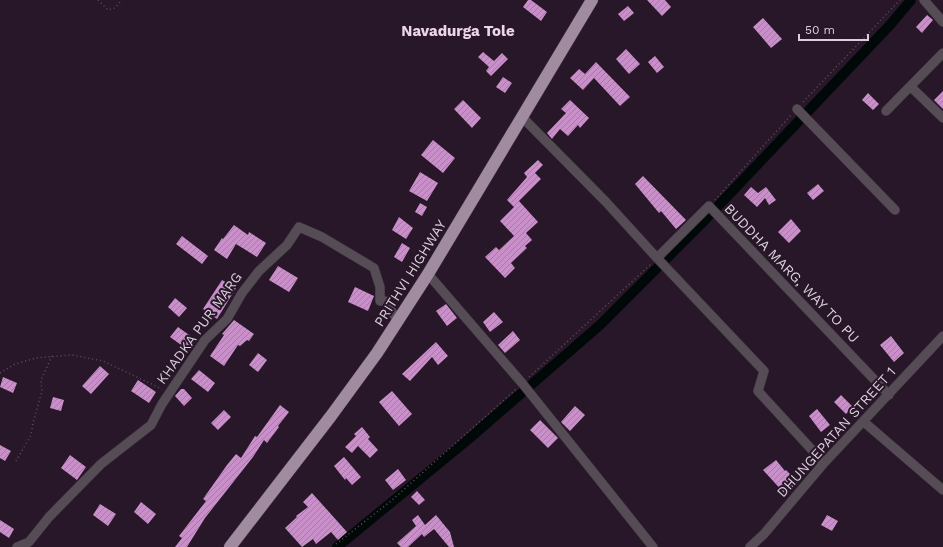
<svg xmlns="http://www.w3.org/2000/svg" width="943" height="547" viewBox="0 0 943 547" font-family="'Work Sans',sans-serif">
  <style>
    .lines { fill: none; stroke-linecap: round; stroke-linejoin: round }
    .canal { stroke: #000808; stroke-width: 10 }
    .building { fill: url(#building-hatch) }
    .street-casing { stroke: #413141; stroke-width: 10 }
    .highway-casing { stroke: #413141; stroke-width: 13 }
    .path { stroke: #5e4f5e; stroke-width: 1.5; stroke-dasharray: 1 3; stroke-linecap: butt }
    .street { stroke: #554c55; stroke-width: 9 }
    .highway { stroke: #a18ba1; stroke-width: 12 }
    .labels { text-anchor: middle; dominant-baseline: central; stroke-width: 4; stroke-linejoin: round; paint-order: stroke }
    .street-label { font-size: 14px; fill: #dbcfdb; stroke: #281728 }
    .neighbourhood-label { font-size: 15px; font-weight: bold; fill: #ecd4eb; stroke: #281728 }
  </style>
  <defs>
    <pattern id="building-hatch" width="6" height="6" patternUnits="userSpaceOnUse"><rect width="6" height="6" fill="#c88fc9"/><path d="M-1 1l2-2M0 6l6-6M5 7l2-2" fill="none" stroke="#a67ba7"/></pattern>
  </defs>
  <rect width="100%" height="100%" fill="#281728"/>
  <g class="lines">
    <path class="canal" d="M337 547 470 438 600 325 701 224 890 25 911 0"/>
  </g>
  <path class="building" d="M528 0H531L547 12 541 21 523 7Z
    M647 0H665L671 7 662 16Z
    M628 6 634 13 624 21 618 14Z
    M927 15 933 20 922 33 916 27Z
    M763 18 782 39 771 48 753 27Z
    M626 49 640 64 629 74 616 59Z
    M483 52 494 61 502 53 508 59 491 76 486 71 489 67 478 57Z
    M655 56 664 67 657 73 648 62Z
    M596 62 630 97 620 106 594 78 583 90 570 78 579 69 585 74Z
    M503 77 512 83 505 93 496 87Z
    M943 91V109L934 100Z
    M868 93 879 104 873 110 862 100Z
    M463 100 481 118 472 128 454 109Z
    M570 100 589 118 580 128 578 125 568 136 560 129 552 139 547 133 566 113 561 109Z
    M433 140 455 158 443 173 421 155Z
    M538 160 543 165 535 173 541 179 519 201 538 222 526 233 532 240 525 246 527 248 511 263 515 268 505 278 485 257 496 247 499 250 514 236 500 221 514 207 507 200 527 177 524 173Z
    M420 172 438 183 427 201 409 191Z
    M643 176 686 220 676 229 661 211 659 213 635 184Z
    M818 184 824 191 813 200 807 193Z
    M751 187 758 193 766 187 776 200 769 205 765 198 757 207 744 195Z
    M420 203 427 207 422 216 415 212Z
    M399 217 413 228 406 239 392 230Z
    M791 219 801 231 789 243 778 232Z
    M234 225 248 235 249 232 266 243 257 257 236 244 227 259 214 250 222 238 223 239Z
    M182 236 208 256 202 264 176 244Z
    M402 243 410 248 402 262 394 257Z
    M278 266 298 278 289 292 269 280Z
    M222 280 236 288 217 319 203 309Z
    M355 287 374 296 368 311 348 302Z
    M175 298 187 308 179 317 168 307Z
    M446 304 457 318 447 326 436 311Z
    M494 312 503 322 490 332 483 322Z
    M234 320 254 334 249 341 247 340 240 346 238 345 224 366 210 356 224 335 222 334Z
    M178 327 196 340 188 350 170 337Z
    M513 331 520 340 505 353 498 345Z
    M891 336 904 353 894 362 880 345Z
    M436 342 448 356 438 365 432 357 410 381 402 374Z
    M258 353 267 360 258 372 249 365Z
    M100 366 109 374 91 394 82 386Z
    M199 370 215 383 208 392 191 379Z
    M3 377 17 383 13 393 0 387Z
    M138 380 156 392 149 403 131 391Z
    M181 389H184L192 398 184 406 175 396Z
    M392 391 412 414 399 426 379 402Z
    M841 395 853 407 846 414 834 402Z
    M53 397 64 400 61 411 50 408Z
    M280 405 289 412 278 426 279 427 267 443 264 440 253 457 205 518 187 547H175L182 538 179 536 206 501 203 499 227 465 236 454 241 458 255 436 257 437Z
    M575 406 585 415 570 431 561 422Z
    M817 409 830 425 821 432 809 416Z
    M224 410 231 417 218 430 211 423Z
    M540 420 558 438 548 448 530 430Z
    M362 427 370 437 368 439 378 450 370 458 358 446 352 453 345 447 356 436 354 434Z
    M0 445 11 451 5 461 0 458Z
    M70 455 86 467 77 480 61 468Z
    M344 457 361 477 352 485 346 478 345 480 334 466Z
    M776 460 785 471 786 470 798 482 785 494 763 470Z
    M398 469 406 480 393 490 385 480Z
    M417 491 425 500 419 505 411 497Z
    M312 493 347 532 338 540 331 532 316 544 313 539 302 547 285 528 297 517 296 516 308 507 303 502Z
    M141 502 156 514 148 524 134 512Z
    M100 504 116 514 108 526 93 515Z
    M418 515 425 525 436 515 450 532 454 547H449L434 529 424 537 422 534 408 547H401L397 543 416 526 412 520Z
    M827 515 838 521 832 531 821 525Z
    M0 520 14 529 9 538 0 532Z"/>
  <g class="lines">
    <g class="street-casing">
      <path id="street" d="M924 0 943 22
        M911 87 943 118
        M797 109 895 210
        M886 111 943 53
        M522 117 606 202 657 258 709 206 889 395
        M657 258 764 371 758 391 824 463
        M428 274 522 383 653 547
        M864 422 943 490
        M17 547 29 542 49 517 101 464 151 425 162 404 205 340 227 319 242 293 259 271 287 245 299 227 322 237 374 268 380 287V301H385L398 321
        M750 547 764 534 824 463 943 336"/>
    </g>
    <g class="highway-casing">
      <path id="highway" d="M230 547 331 416 377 353 428 274 592 0"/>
    </g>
    <path class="path" d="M98 0 108 10 115 8 122 0
      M803 102 900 0
      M715 200 791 115
      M0 373 15 364 36 358 72 355 103 361 162 389
      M529 377 651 264
      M16 461 31 435 33 423 42 391 41 380 52 356
      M336 544 391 501 516 389"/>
    <use href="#street" class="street"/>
    <use href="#highway" class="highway"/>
  </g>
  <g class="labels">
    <g class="street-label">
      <text transform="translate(410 273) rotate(-58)">PRITHVI HIGHWAY</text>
      <text transform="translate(792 273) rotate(46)">BUDDHA MARG, WAY TO PU</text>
      <text transform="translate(199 328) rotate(-54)">KHADKA PUR MARG</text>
      <text transform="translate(836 432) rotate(-48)">DHUNGEPATAN STREET 1</text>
    </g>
    <g class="neighbourhood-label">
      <text x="458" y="31">Navadurga Tole</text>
    </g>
  </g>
  <path d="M799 34v6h69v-6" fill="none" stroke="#dbcfdb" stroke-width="2"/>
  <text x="805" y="34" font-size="12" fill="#dbcfdb" stroke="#281728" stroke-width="3" paint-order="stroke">50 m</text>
</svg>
